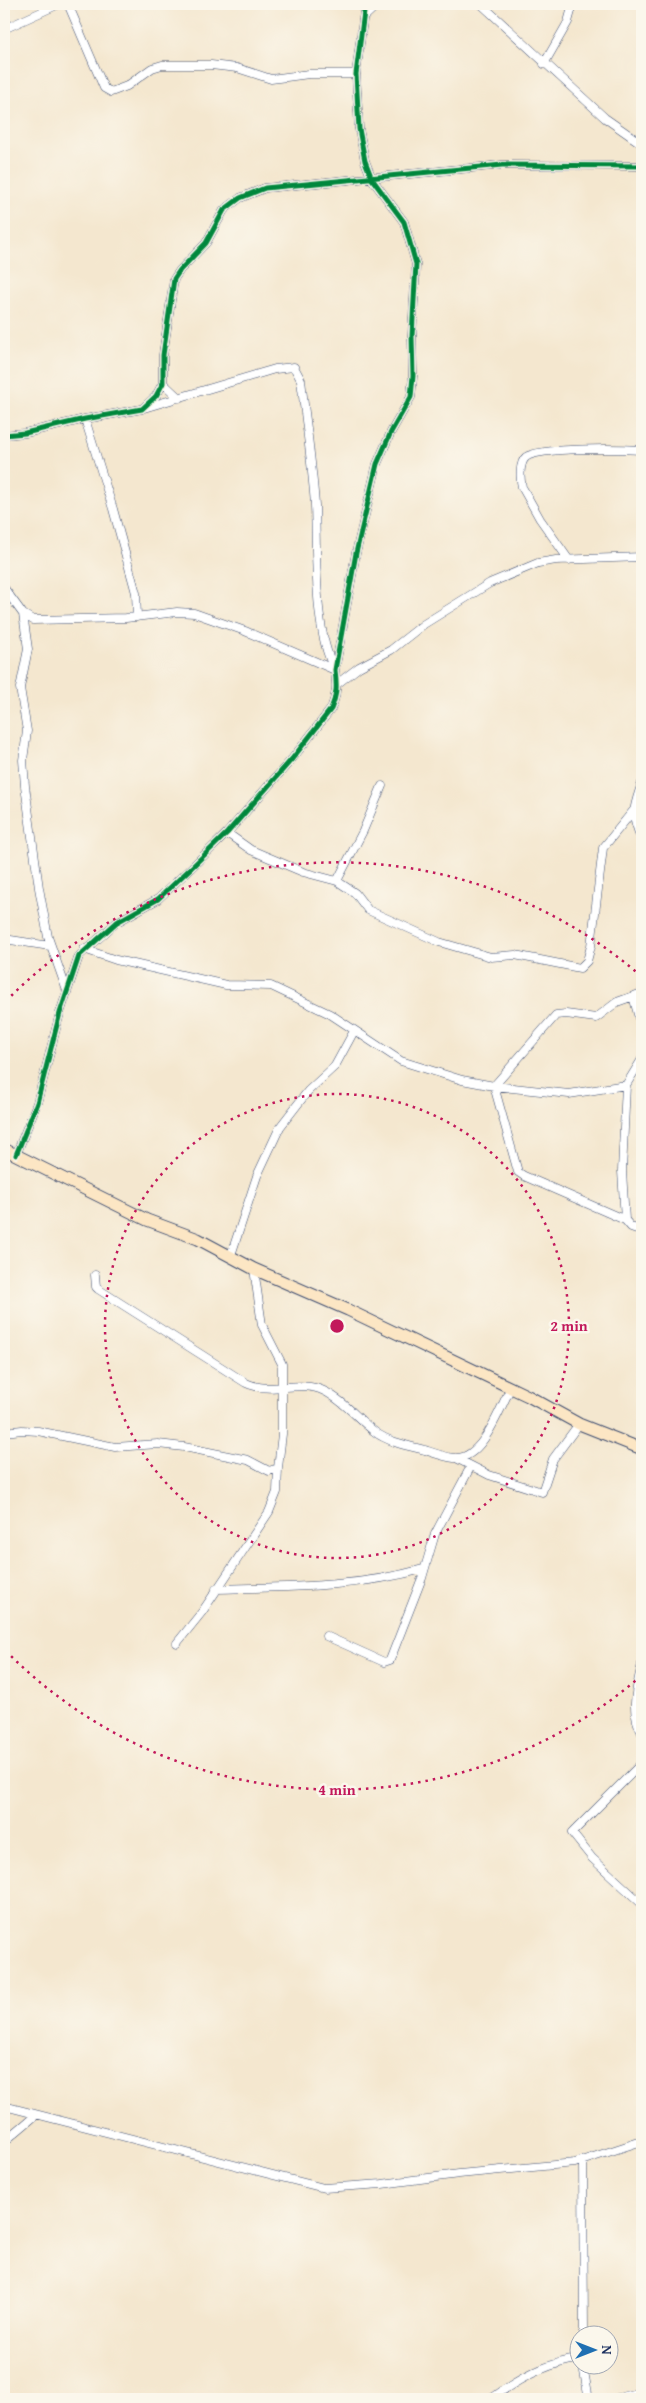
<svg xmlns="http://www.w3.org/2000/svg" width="646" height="2403" viewBox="0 0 646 2403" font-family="'Gentium Book Plus',serif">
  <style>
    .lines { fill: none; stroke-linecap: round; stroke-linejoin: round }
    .minor-casing { stroke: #3c4b6f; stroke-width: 9 }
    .secondary-casing { stroke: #3c4b6f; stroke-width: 13 }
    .minor { stroke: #fff; stroke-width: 8 }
    .secondary { stroke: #fce6c4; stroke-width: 11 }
    .cycleway-casing { stroke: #fbf7ec; stroke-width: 8 }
    .cycleway { stroke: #00873e; stroke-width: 5 }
    .ring { fill: none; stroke: #c2185b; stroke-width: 2.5; stroke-dasharray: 2.5 5 }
    .centre { fill: #c2185b; stroke: #fbf7ec; stroke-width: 2.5 }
    .ring-label { font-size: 15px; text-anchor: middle; font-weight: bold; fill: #c2185b; stroke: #fbf7ec; stroke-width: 5; stroke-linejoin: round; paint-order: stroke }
  </style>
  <rect width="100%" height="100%" fill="#fbf7ec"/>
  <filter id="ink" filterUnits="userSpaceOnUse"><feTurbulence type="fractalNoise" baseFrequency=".02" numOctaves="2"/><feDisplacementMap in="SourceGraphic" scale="10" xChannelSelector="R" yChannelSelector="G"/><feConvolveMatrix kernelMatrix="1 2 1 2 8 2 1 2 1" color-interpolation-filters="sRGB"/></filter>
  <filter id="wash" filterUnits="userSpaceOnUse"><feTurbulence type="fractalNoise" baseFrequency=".0096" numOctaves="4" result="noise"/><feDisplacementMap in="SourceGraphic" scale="20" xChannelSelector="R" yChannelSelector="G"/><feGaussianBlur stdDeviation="1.12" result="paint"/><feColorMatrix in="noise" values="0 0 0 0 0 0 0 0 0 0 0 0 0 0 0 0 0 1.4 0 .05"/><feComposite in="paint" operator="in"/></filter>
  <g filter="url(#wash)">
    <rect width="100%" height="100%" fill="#f4e7cf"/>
  </g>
  <g filter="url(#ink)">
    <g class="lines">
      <g class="minor-casing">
        <path id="minor" d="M68 4 104 88 111 92 127 86 152 68 162 65H211L237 68 271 79 309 74H356
          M481 4 605 118 642 144
          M363 18 378 4
          M4 29 59 4
          M544 64 568 22 573 4
          M163 383 179 398
          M144 408 275 369 294 367 301 380C306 422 312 463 315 505 317 552 313 631 335 670
          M85 419 113 509 136 593 137 617
          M4 435 25 433 85 419 142 409 156 396 163 383V355L174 279 180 270 206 243 224 210 240 198 265 188 502 165 642 166
          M569 560 540 519 522 487C520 479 519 463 526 457 539 447 623 449 642 450
          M4 588 23 614 33 620 126 618 177 612 194 613 245 631 335 670
          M23 614 28 649 20 688 27 731 23 760 25 786 39 888 48 937 67 991
          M337 684 359 667 391 650 424 624 490 583 538 563 556 560 642 557
          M642 783C633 810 630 813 642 840
          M227 833 251 850 303 872 337 881 355 893 368 910 439 942 491 957 515 955 580 968 587 961 591 946 603 848 633 811
          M337 881 363 831 382 786
          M4 939 50 946
          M84 949 116 960 226 985 271 986 330 1014 401 1061 462 1080 494 1086 569 1094 626 1085
          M633 996 642 1029
          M642 1059 626 1085 622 1171 625 1220 631 1227 642 1231
          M16 1155 37 1103 60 1013 79 956 117 922 158 899 192 867 227 833 292 759 331 709C337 695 337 685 335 670L356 553 377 464 391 432 411 397 413 376 412 336 416 264 404 222 372 179 365 161 359 129 356 74 365 4
          M625 1220 524 1176 518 1172 494 1086 556 1015 566 1014 596 1018 617 1002 642 993
          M231 1255 257 1176 280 1127 308 1091 335 1066 354 1031
          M95 1275 96 1287 98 1289 246 1383C271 1395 299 1379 324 1391 343 1400 358 1419 375 1432 388 1442 409 1446 425 1450 434 1453 445 1457 454 1458 482 1461 500 1408 511 1387
          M4 1432 22 1430 38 1431 115 1447 158 1444 184 1447 248 1460 269 1471 278 1468 282 1434V1364L262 1325 254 1269
          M456 1458 489 1475 542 1492 553 1459 579 1424
          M216 1589C286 1587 355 1588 423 1569
          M326 1636 384 1662 390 1660 422 1578 435 1534 471 1466
          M177 1643 202 1612 269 1512 277 1492 278 1468
          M642 1664C637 1688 629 1710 642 1733
          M642 1763 572 1833 592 1858 642 1904
          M4 2106 324 2188 382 2184 459 2174 575 2163 642 2141
          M4 2142 36 2115
          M583 2161 584 2336
          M583 2366 589 2399
          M491 2399C515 2381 547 2363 578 2359
          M614 2399 642 2392"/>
      </g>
      <g class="secondary-casing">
        <path id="secondary" d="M4 1149 147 1220 198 1239 254 1269 348 1310 528 1396 579 1424 642 1449"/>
      </g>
      <use href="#minor" class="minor"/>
      <use href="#secondary" class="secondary"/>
      <g class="cycleway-casing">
        <path id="cycleway" d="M4 435 25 433 85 419 142 409 156 396 163 383V355L174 279 180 270 206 243 224 210 240 198 265 188 502 165 642 166
          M16 1155 37 1103 60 1013 79 956 117 922 158 899 192 867 227 833 292 759 331 709C337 695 337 685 335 670L356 553 377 464 391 432 411 397 413 376 412 336 416 264 404 222 372 179 365 161 359 129 356 74 365 4"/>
      </g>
      <use href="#cycleway" class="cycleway"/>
    </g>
  </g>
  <g class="ring">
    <circle cx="337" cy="1326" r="232"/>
    <path d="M641 1676A464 464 0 0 1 6 1651M6 1001A464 464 0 0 1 641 976"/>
  </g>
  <circle cx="337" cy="1326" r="8" class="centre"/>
  <g class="ring-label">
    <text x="569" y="1331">2 min</text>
    <text x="337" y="1795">4 min</text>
  </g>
  <rect width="646" height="2403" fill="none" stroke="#fbf7ec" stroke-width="20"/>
  <g transform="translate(594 2350) rotate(90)"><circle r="24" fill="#fbf7ec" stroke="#a1a7b3"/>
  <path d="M0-4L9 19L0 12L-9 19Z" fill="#1f6fb2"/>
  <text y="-8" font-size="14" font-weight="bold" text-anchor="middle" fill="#1b2f5e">N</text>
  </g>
</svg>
